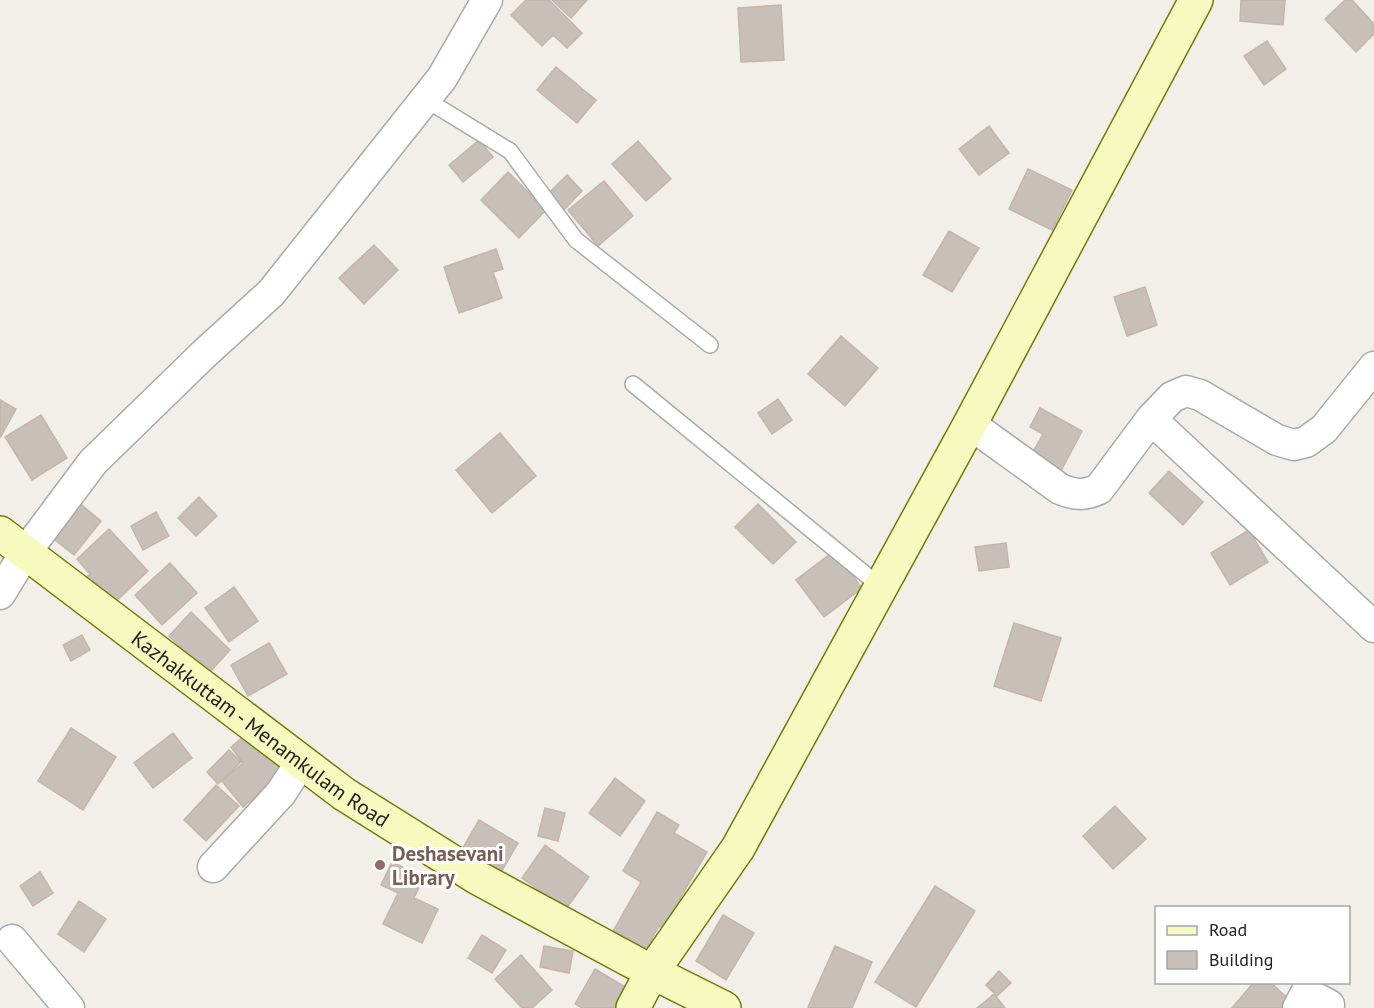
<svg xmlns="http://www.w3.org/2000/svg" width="1374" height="1008" viewBox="0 0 1374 1008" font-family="'PT Sans',sans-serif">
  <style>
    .building { fill: #c7bfb8; stroke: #c4b6ab; stroke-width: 1.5 }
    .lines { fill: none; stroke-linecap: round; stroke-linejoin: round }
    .lane-casing { stroke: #a9a9a9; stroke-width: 18 }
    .street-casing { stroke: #a9a9a9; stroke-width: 33 }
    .secondary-casing { stroke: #707d05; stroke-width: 36 }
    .lane { stroke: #fff; stroke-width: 15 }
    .street { stroke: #fff; stroke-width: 30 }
    .secondary { stroke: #f7fabf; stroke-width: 33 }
    .education-dot { fill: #8d6e63; stroke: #fff; stroke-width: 2 }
    .labels { text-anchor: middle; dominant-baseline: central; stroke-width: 6; stroke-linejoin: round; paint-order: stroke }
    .street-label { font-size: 21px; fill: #222; stroke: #fff }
    .education-label { font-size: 21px; font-weight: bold; fill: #785e54; stroke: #fff; text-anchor: start }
  </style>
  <rect width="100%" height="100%" fill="#f2efe9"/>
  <path class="building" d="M526 0H549L582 33 567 48 553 35 542 46 511 15Z
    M552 0H587L571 18Z
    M1241 0H1285L1283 25 1240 21Z
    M1345 0H1352L1374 24V34L1356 52 1325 19Z
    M781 5 784 60 741 62 738 8Z
    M1267 41 1286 69 1264 85 1244 56Z
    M556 67 596 100 577 123 537 90Z
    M989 126 1009 153 979 175 959 149Z
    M479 140 493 157 463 182 449 165Z
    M638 141 671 179 646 201 612 164Z
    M1028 169 1072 190 1052 230 1009 209Z
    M508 172 546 210 519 238 481 200Z
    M567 175 582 191 564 210 548 194Z
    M604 181 633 216 598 246 568 210Z
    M949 231 979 248 952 292 923 275Z
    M374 245 398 270 364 304 339 278Z
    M496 249 503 269 493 272 502 298 459 313 444 267Z
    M1145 287 1157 325 1127 336 1114 297Z
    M841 336 878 368 845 406 808 374Z
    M778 399 792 420 772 434 758 413Z
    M0 400 16 409 0 438Z
    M1040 408 1082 431 1060 473 1030 457 1043 434 1030 427Z
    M41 415 67 458 32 480 5 437Z
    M500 433 536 476 492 513 456 470Z
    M1169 471 1203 502 1183 525 1149 493Z
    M72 497 101 521 74 555 45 532Z
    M199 497 217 516 196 536 178 518Z
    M758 504 796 542 773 564 735 527Z
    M156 512 169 536 143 550 131 526Z
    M109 529 148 571 108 609 82 581 90 574 77 559Z
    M1249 530 1268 562 1230 585 1211 553Z
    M1006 543 1009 567 979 571 975 547Z
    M834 551 862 588 824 617 796 580Z
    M170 563 197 593 162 625 135 595Z
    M234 587 258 621 229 642 205 608Z
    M191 612 230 650 208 674 169 636Z
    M1014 623 1061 638 1041 701 994 686Z
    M82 635 90 650 71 661 63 645Z
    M269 643 287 674 248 696 231 665Z
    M71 728 116 757 83 810 38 781Z
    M249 732 284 773 243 807 222 781 243 763 231 747Z
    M173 733 192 758 153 788 134 763Z
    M229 750 241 762 218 784 207 772Z
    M615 778 645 801 620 836 589 813Z
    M216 785 239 806 206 841 184 820Z
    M1115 806 1146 839 1113 869 1083 836Z
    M545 808 565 813 558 841 538 836Z
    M657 812 679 825 674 833 707 852 663 928 659 926 644 953 612 933 641 882 623 871Z
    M479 820 518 843 500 874 461 851Z
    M545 845 589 877 566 909 522 878Z
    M392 862 424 877 414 898 438 909 422 943 383 924 398 893 381 885Z
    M40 872 53 893 33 906 20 886Z
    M935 886 975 911 916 1007 875 982Z
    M79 901 106 919 84 952 58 934Z
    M723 915 754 933 726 980 696 961Z
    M482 935 506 950 492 973 468 958Z
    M544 946 573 951 569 973 540 967Z
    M835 946 872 962 852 1008H810L808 1007Z
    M521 955 552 990 532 1008H522L495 979Z
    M595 969 627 988 615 1008H582L575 1004Z
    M999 971 1011 983 997 996 986 985Z
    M1254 982H1270L1293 1003 1289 1008H1232Z
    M994 994 1005 1008H977Z"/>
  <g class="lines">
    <g class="lane-casing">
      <path id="lane" d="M425 99 510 151 576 240 710 345
        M633 384 881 587"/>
    </g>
    <g class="street-casing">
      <path id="street" d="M1151 419 1374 627
        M970 424 1060 489C1075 495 1084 496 1099 489L1151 419 1172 397 1186 391 1200 395 1277 440 1294 445 1306 442 1324 429 1374 367
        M0 594 25 553 93 462 204 354 271 293 442 78 487 0
        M213 867 281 793 301 762
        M12 940 69 1008
        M1298 1008 1306 993 1329 1005"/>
    </g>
    <g class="secondary-casing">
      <g id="secondary">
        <path id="s1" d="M0 533 344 794 478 878 652 972 724 1008"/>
        <path d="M633 1008 652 972 738 848 970 424 1196 0"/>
      </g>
    </g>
    <use href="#lane" class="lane"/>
    <use href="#street" class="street"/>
    <use href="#secondary" class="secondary"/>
  </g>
  <circle class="education-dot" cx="380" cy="865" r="6"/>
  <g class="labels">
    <g class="street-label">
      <text stroke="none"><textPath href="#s1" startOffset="326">Kazhakkuttam - Menamkulam Road</textPath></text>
    </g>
    <g class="education-label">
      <text x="392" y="853">Deshasevani<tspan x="392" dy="24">Library</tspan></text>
    </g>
  </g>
  <rect x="1155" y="906" width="195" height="78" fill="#ffffff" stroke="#a7a7a7" stroke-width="1.5"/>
  <rect x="1167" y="926" width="30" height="9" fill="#f7fabf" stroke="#a7a7a7" stroke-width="1.5"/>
  <text x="1209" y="936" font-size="18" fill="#222222">Road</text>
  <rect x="1167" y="951" width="30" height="18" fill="#c7bfb8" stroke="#a7a7a7" stroke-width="1.5"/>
  <text x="1209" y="966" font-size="18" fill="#222222">Building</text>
</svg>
